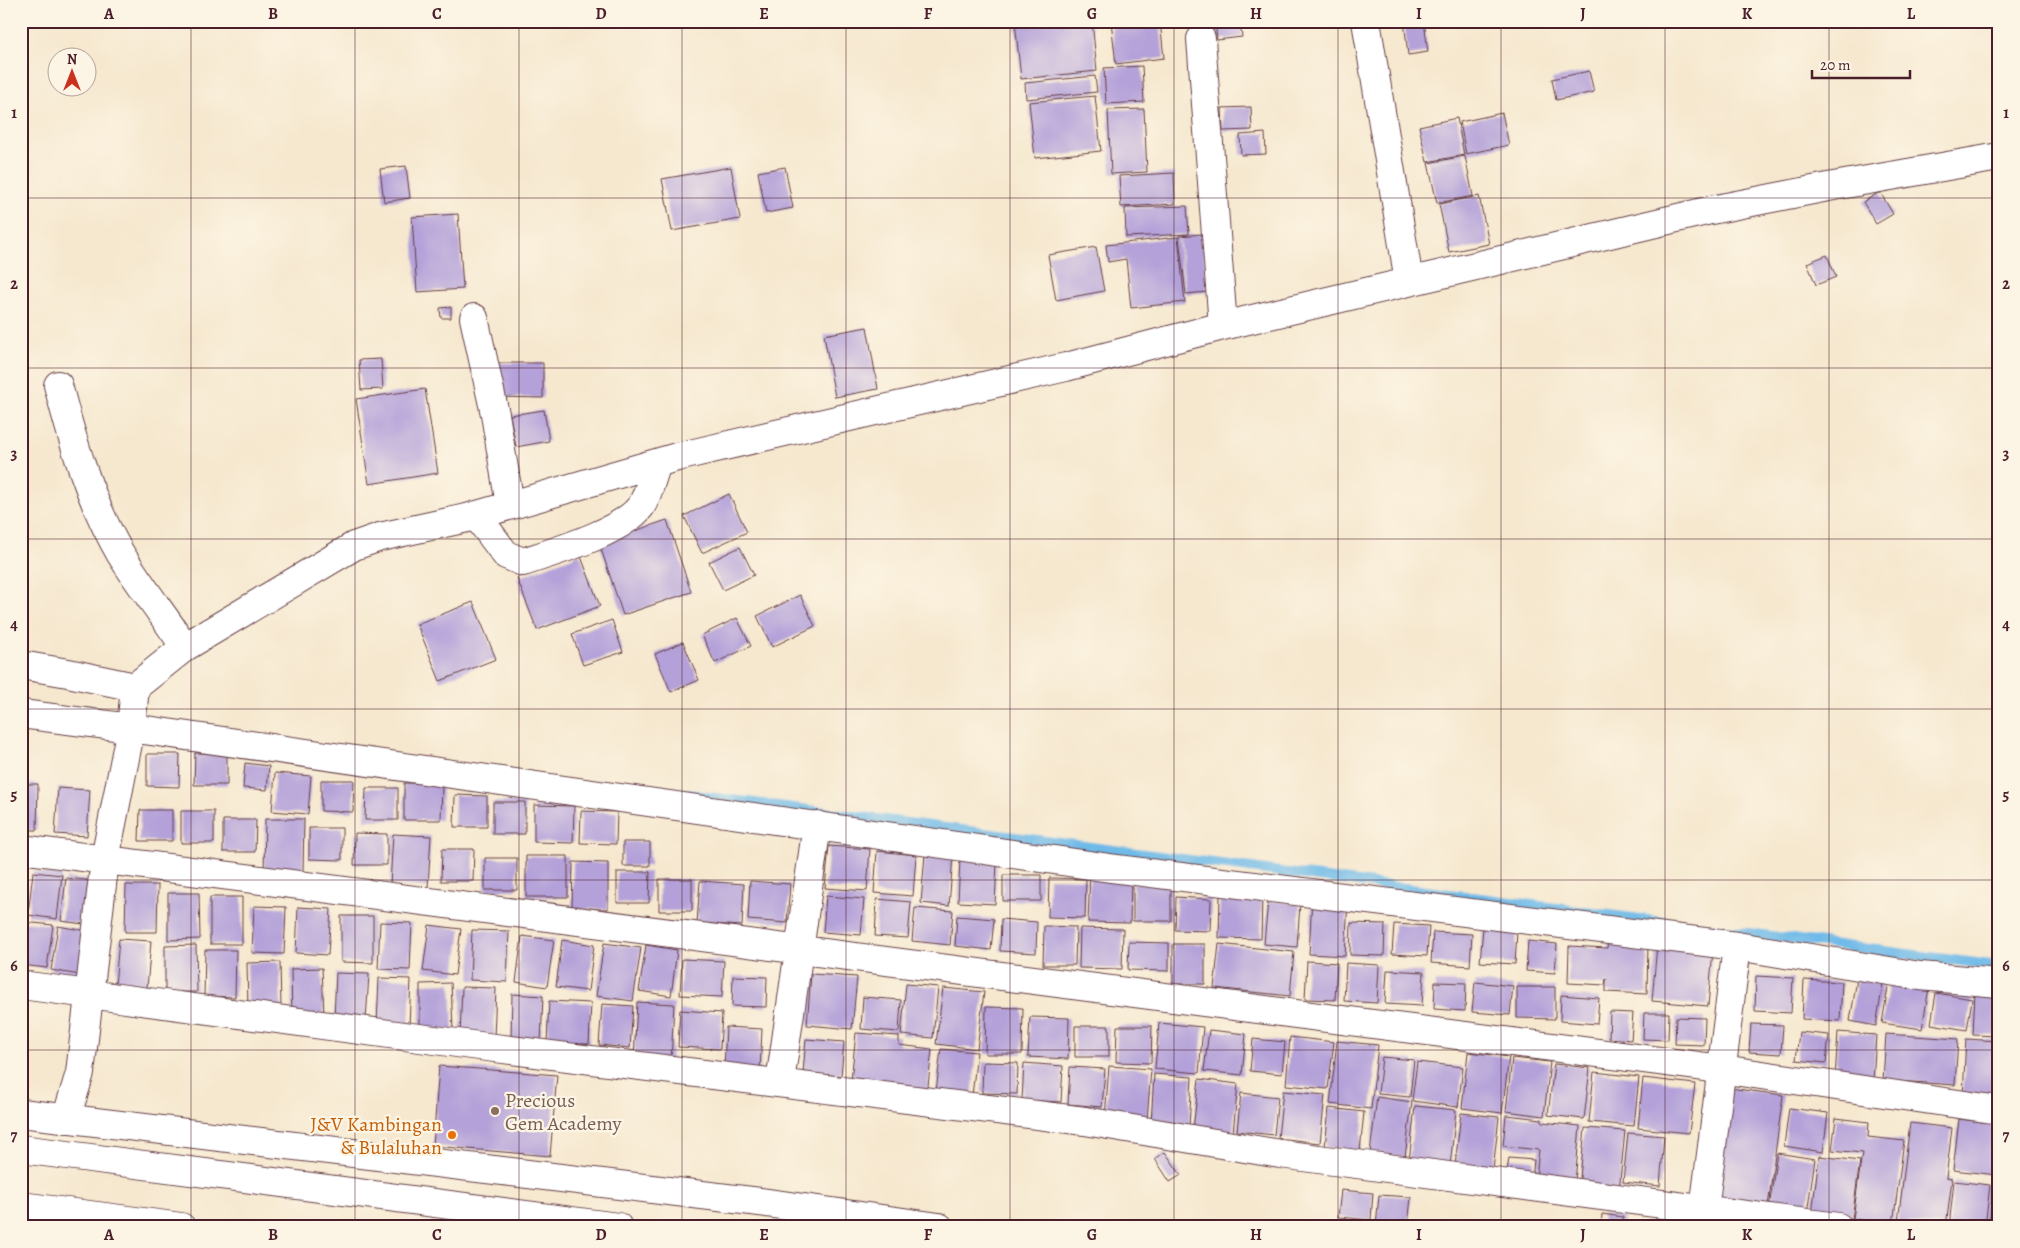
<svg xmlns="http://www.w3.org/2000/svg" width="2020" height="1248" viewBox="0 0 2020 1248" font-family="Alegreya,serif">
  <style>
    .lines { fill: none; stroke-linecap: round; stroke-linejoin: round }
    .stream { stroke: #6ebae8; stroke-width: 10 }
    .building { fill: #b4a1d9 }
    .minor-casing { stroke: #643d44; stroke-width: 30 }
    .tertiary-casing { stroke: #643d44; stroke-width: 30 }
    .minor { stroke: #fff; stroke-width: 28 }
    .tertiary { stroke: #fff; stroke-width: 28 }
    .grid { fill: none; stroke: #4a1f2b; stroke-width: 1; stroke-opacity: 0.55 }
    .education-dot { fill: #8d6e63; stroke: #fcf5e5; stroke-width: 2 }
    .food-dot { fill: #e8710a; stroke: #fcf5e5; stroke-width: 2 }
    .labels { text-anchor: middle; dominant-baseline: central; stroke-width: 4.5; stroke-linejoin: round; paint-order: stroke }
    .education-label { font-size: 20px; fill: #785e54; stroke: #fcf5e5; text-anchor: start }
    .food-label { font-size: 20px; fill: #c56008; stroke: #fcf5e5; text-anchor: end }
    .neatline { fill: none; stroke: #4a1f2b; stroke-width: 2 }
    .grid-label { font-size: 16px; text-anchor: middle; font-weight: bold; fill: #4a1f2b }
  </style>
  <rect width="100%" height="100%" fill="#fcf5e5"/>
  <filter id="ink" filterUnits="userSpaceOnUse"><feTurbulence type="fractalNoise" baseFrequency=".02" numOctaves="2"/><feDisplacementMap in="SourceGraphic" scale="10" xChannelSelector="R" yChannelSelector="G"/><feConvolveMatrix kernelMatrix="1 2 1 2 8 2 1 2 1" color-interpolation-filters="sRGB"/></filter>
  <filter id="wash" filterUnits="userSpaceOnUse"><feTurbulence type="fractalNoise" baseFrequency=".0096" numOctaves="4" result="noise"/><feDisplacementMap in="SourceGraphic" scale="20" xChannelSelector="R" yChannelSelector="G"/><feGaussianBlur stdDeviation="1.12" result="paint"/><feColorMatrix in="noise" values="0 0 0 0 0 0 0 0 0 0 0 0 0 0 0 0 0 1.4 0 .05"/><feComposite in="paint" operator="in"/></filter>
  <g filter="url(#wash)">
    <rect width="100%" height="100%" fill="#f6e8cf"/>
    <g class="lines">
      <path class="stream" d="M686 794 1999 966"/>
    </g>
    <g id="blocks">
      <path class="building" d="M1015 21H1092L1097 71 1021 79Z
        M1111 21H1160L1164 58 1116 64Z
        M1215 21H1240L1242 37 1217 40Z
        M1404 21H1424L1428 52 1408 55Z
        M1142 66 1144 102 1106 104 1104 68Z
        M1589 71 1594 92 1556 100 1552 79Z
        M1095 76 1097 92 1026 99 1025 83Z
        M1095 96 1101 151 1035 158 1029 102Z
        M1251 107 1252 130 1223 131 1222 108Z
        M1144 109 1147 172 1111 174 1108 110Z
        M1502 113 1509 145 1466 154 1460 122Z
        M1457 118 1464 155 1427 162 1419 126Z
        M1265 133 1266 154 1241 155 1240 135Z
        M1465 156 1473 196 1437 203 1428 163Z
        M406 166 410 198 384 202 380 169Z
        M731 167 740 219 672 231 662 179Z
        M785 167 793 208 766 213 758 172Z
        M1174 173 1175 204 1121 207 1119 176Z
        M1880 192 1893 214 1876 224 1863 202Z
        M1479 196 1489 244 1449 252 1439 204Z
        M1187 206 1189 234 1126 237 1125 208Z
        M458 214 463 289 417 292 412 217Z
        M1202 234 1208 292 1186 294 1179 236Z
        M1178 237 1185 302 1131 308 1126 259 1108 262 1106 245Z
        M1096 247 1104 291 1056 300 1048 255Z
        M1827 255 1836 277 1816 285 1807 263Z
        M451 307V318H441L440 308Z
        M867 327 878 389 835 397 824 335Z
        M381 359 383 389 361 390 359 360Z
        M497 363H543V398L496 397Z
        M425 389 438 473 369 484 356 399Z
        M544 410 549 441 516 447 510 415Z
        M729 494 747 532 702 553 684 516Z
        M667 520 691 592 623 615 599 543Z
        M740 547 754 575 723 590 709 562Z
        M580 554 600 606 537 630 517 578Z
        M800 595 815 626 772 647 757 616Z
        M473 602 496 659 440 681 417 624Z
        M737 618 751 646 715 663 702 635Z
        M612 620 623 652 583 665 572 634Z
        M683 642 699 680 671 692 655 654Z
        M195 753H227V785H194Z
        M147 754H180L179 787 147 786Z
        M245 763 269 766 267 790 243 788Z
        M275 773 311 776 308 814 272 811Z
        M321 780H354L353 812 321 811Z
        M404 783H442L441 820H404Z
        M21 784H38L37 830H21Z
        M58 788 90 790 87 836 55 834Z
        M366 788H398V820H365Z
        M455 795 487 796V827H454Z
        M493 802H525V834H493Z
        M534 805 574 806 573 843 534 842Z
        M140 810H172V841H139Z
        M181 811H214V843H181Z
        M581 811 617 812 616 844 580 843Z
        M265 819H304L303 872H264Z
        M223 820H256L255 852H223Z
        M309 828H342V860L309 859Z
        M355 833 387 834V865H354Z
        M393 834 431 836 428 887 390 885Z
        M623 842H650V866H623Z
        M829 846 870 849 867 891 825 888Z
        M442 849H474L473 881H441Z
        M877 851 916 855 913 896 874 893Z
        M925 854 953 856 949 906 921 903Z
        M526 856H568V897H526Z
        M485 858H517V890H485Z
        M960 859 997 862 995 904 958 902Z
        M573 862 608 863V909H572Z
        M33 872 62 875 57 919 28 915Z
        M617 872H650L649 903H617Z
        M1090 873 1131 874 1130 923 1088 922Z
        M1003 875H1041V901H1003Z
        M66 878 96 881 91 925 61 921Z
        M1049 878 1086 879 1085 918 1048 917Z
        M659 879H692V911H659Z
        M700 881 744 884 742 926 697 923Z
        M750 881 790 884 787 923 748 920Z
        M1133 883H1171V921H1133Z
        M126 885H158L157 932H125Z
        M168 893H199L200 939 168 940Z
        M1220 895 1262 896 1261 939 1219 938Z
        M826 896 864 899 861 935 823 932Z
        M210 897H242V944H210Z
        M1176 897 1211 899 1210 931 1175 930Z
        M1312 898 1348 900 1345 956 1309 954Z
        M877 899 911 902 908 938 875 936Z
        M1268 901 1300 904 1297 947 1264 944Z
        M254 906 286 907 284 954 252 953Z
        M298 907 331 909 328 955 296 953Z
        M915 908 953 911 950 945 912 941Z
        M341 916H373V963L341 962Z
        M957 916 994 919 991 950 955 946Z
        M1001 919 1037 922 1036 953 1000 951Z
        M23 922 53 925 47 968 21 965Z
        M380 922 412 923 410 970 378 969Z
        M1351 923 1385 924 1384 956 1350 955Z
        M1394 924 1429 926 1427 956 1392 954Z
        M429 925 461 929 455 975 423 971Z
        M58 926 87 931 80 975 51 970Z
        M1044 926 1076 927 1075 965H1043Z
        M1080 928 1123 929 1122 969 1079 968Z
        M1483 928 1517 931 1515 964 1480 962Z
        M472 930 509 931 507 982 470 980Z
        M1433 932 1472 934 1470 966 1431 963Z
        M522 936 554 940 547 987 516 982Z
        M119 939 151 941 147 988 115 986Z
        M562 940 594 945 588 991 556 987Z
        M1528 941 1557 944 1555 973 1526 971Z
        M1608 941 1648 943 1647 994 1606 992V979L1605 985 1568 983 1569 946 1607 948Z
        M1129 942 1169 943V971L1128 970Z
        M604 943 641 948 633 1001 596 996Z
        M1173 944H1205V984H1173Z
        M1219 944 1294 952 1290 996 1214 988Z
        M196 945 197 992H165V946Z
        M646 945 677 950 671 996 639 991Z
        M1657 945 1713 950 1708 1006 1652 1001Z
        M205 950H236L235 997 204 996Z
        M682 959 724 961 722 997 680 995Z
        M1307 961 1337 963 1335 1000 1305 999Z
        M280 962 281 1008 248 1010 247 963Z
        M1346 963 1379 965 1377 1003 1344 1001Z
        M322 968 324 1015 292 1016 291 969Z
        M1387 970 1424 972 1422 1006 1385 1004Z
        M336 973 369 974 366 1021 334 1019Z
        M811 974 857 977 852 1029 807 1025Z
        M1890 975 1930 982 1922 1029 1882 1023Z
        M733 976 767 977 766 1007 732 1006Z
        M1756 976 1793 978 1791 1013 1755 1011Z
        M379 978 411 979 409 1026 377 1024Z
        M1857 979 1883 983 1876 1026 1850 1021Z
        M1804 980 1842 982 1840 1021 1802 1019Z
        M1435 982 1466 983 1465 1011 1434 1009Z
        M1475 982 1513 986 1510 1015 1472 1012Z
        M451 983 453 1030H420V984Z
        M906 984 938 987 933 1038 901 1035Z
        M462 987 496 988 494 1039 460 1037Z
        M1517 987H1555V1019L1517 1018Z
        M943 988 984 992 977 1049 936 1044Z
        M1975 990 1999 991V1036L1973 1035Z
        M1936 993 1972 999 1967 1030 1931 1024Z
        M512 994 543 996 541 1042 511 1041Z
        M1561 995 1599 998 1597 1024 1560 1021Z
        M863 997 901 1000 899 1032 861 1029Z
        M549 1001 591 1003 589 1044 547 1043Z
        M637 1002 674 1004 671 1061 634 1059Z
        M602 1004 633 1006 630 1048 599 1045Z
        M986 1007 1023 1008 1022 1054H985Z
        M680 1010 722 1013 720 1049 678 1047Z
        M1610 1012 1633 1013 1631 1040 1609 1038Z
        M1644 1013H1669L1668 1040 1643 1039Z
        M1030 1017 1069 1018 1068 1059 1028 1057Z
        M1676 1017 1705 1018 1704 1045 1675 1044Z
        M1159 1023 1203 1027 1199 1073 1155 1069Z
        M1751 1024 1783 1025 1781 1054 1749 1052Z
        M1075 1026H1109V1057H1075Z
        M1117 1026H1152L1151 1063 1116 1062Z
        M726 1027 762 1029 760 1072 724 1070Z
        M1209 1030 1246 1034 1242 1075 1204 1071Z
        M1799 1032 1829 1035 1826 1063 1796 1060Z
        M1838 1032 1876 1035 1873 1082 1835 1079Z
        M856 1033 899 1036V1045L932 1049 927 1095 851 1081Z
        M1886 1034 1958 1039 1955 1085 1883 1080Z
        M1290 1037 1334 1042 1328 1089 1286 1085Z
        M806 1039 844 1042 841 1076 803 1073Z
        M1253 1039 1285 1042 1282 1074 1250 1071Z
        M1966 1039 1999 1041V1097L1963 1095Z
        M1337 1041 1378 1045 1371 1109 1330 1104Z
        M941 1049 977 1052 972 1096 936 1092Z
        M1468 1052 1509 1057 1502 1113 1462 1108Z
        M1382 1057 1414 1060 1410 1097 1378 1094Z
        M1512 1058 1550 1062 1544 1116 1506 1111Z
        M983 1062 1018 1063 1017 1094 982 1093Z
        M1417 1062 1463 1067 1458 1107 1412 1101Z
        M1024 1063 1063 1066 1061 1102 1022 1100Z
        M1554 1064 1590 1068 1584 1119 1548 1115Z
        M439 1066 557 1075 550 1156 433 1146Z
        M1109 1066 1151 1069 1147 1121 1105 1118Z
        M1070 1067 1105 1069 1102 1107 1068 1104Z
        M1594 1072 1639 1077 1634 1126 1589 1122Z
        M1154 1074 1192 1077 1189 1127 1151 1124Z
        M1643 1078 1695 1084 1689 1133 1638 1128Z
        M1199 1079 1238 1084 1233 1133 1193 1129Z
        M1729 1088 1783 1095 1768 1206 1714 1199Z
        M1283 1091 1325 1095 1320 1143 1278 1138Z
        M1241 1093 1278 1097 1274 1135 1237 1131Z
        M1377 1097 1412 1102 1405 1157 1370 1153Z
        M1415 1106 1456 1110 1450 1167 1409 1162Z
        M1329 1108 1364 1112 1360 1151 1325 1147Z
        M1789 1108 1828 1113 1823 1152 1784 1146Z
        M1461 1113 1499 1117 1493 1170 1455 1166Z
        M1506 1115 1542 1119V1122L1580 1126 1575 1182 1536 1178 1539 1150 1503 1146Z
        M1836 1118 1869 1122 1868 1137 1904 1141 1893 1224 1853 1219 1862 1153 1832 1150Z
        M1959 1119 1999 1124 1997 1175 1953 1170Z
        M1910 1123 1952 1128 1946 1178 1952 1179 1946 1227 1898 1222Z
        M1585 1128 1625 1131 1619 1191 1579 1188Z
        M1628 1133 1664 1136 1660 1186 1623 1182Z
        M1165 1152 1181 1175 1170 1182 1155 1159Z
        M1777 1153 1815 1159 1807 1214 1769 1208Z
        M1819 1156 1860 1161 1852 1219 1812 1214Z
        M1509 1158 1534 1160 1532 1180 1506 1178Z
        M1954 1181 1990 1185 1985 1227H1949Z
        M1993 1186 1999 1187V1227H1989Z
        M1341 1190 1373 1193 1371 1220 1338 1217Z
        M1379 1195 1411 1197 1408 1227H1376Z
        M1602 1214 1623 1217 1622 1227H1601Z
        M1350 1222 1375 1225V1227H1349Z"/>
    </g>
  </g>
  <g filter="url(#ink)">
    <use href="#blocks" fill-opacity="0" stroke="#643d44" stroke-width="1"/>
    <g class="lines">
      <g class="minor-casing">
        <path id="minor" d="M1366 21 1409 281
          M1201 39 1223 326
          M474 318 495 414 510 505
          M58 385C73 443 90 501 120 553 140 585 164 616 185 647
          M476 515 506 555 523 562C553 552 627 531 643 503 649 491 653 475 657 463
          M21 665 68 673 135 687
          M21 714 131 728 1110 868 1737 946 1920 976 1999 983
          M21 849 1721 1069 1999 1110
          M21 985 487 1047 1085 1121 1280 1154 1838 1227
          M780 1082 817 825
          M21 1113 760 1202 939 1227
          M66 1119 80 1073 105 859 131 728 135 687 185 647 354 546 380 537 467 518 677 457 1066 367 1223 326 1711 210 1828 187 1999 157
          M21 1206 181 1227
          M1700 1227 1704 1210 1737 946"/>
      </g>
      <g class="tertiary-casing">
        <path id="tertiary" d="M21 1149 618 1227"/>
      </g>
      <use href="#minor" class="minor"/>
      <use href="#tertiary" class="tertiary"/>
    </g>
  </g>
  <path class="grid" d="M191 21V1227M355 21V1227M519 21V1227M682 21V1227M846 21V1227M1010 21V1227M1174 21V1227M1338 21V1227M1501 21V1227M1665 21V1227M1829 21V1227M21 198H1999M21 368H1999M21 539H1999M21 709H1999M21 880H1999M21 1050H1999"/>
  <circle class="education-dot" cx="495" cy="1111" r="5"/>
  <circle class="food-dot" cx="452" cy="1135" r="5"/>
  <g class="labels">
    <g class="education-label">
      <text x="505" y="1100">Precious<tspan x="505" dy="23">Gem Academy</tspan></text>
    </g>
    <g class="food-label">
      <text x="442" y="1124">J&amp;V Kambingan<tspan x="442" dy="23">&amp; Bulaluhan</tspan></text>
    </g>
  </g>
  <rect width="2020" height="1248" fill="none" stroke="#fcf5e5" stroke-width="55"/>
  <g transform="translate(72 72)"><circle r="24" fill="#fcf5e5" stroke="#b59f9b"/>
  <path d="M0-4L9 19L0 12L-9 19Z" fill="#c8321e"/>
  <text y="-8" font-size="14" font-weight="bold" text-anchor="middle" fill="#4a1f2b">N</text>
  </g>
  <path d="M1812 70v8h98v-8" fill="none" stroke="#4a1f2b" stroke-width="2.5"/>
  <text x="1820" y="70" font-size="15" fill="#4a1f2b" stroke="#fcf5e5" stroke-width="4" paint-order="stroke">20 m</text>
  <rect x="28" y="28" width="1964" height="1192" class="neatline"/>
  <g class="grid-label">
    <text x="109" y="19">A</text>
    <text x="273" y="19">B</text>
    <text x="437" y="19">C</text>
    <text x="601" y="19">D</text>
    <text x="764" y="19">E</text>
    <text x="928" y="19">F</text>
    <text x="1092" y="19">G</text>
    <text x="1256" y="19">H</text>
    <text x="1419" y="19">I</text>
    <text x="1583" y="19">J</text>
    <text x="1747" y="19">K</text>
    <text x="1911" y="19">L</text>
    <text x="14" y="118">1</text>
    <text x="2006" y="118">1</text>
    <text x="14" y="289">2</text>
    <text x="2006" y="289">2</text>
    <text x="14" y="459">3</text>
    <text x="2006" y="459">3</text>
    <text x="14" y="630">4</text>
    <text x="2006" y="630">4</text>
    <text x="14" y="800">5</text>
    <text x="2006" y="800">5</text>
    <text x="14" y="971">6</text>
    <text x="2006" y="971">6</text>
    <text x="14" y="1141">7</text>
    <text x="2006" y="1141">7</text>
    <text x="109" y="1240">A</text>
    <text x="273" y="1240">B</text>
    <text x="437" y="1240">C</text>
    <text x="601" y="1240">D</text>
    <text x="764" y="1240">E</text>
    <text x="928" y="1240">F</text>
    <text x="1092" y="1240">G</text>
    <text x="1256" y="1240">H</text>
    <text x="1419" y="1240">I</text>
    <text x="1583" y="1240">J</text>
    <text x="1747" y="1240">K</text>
    <text x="1911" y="1240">L</text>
  </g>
</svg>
